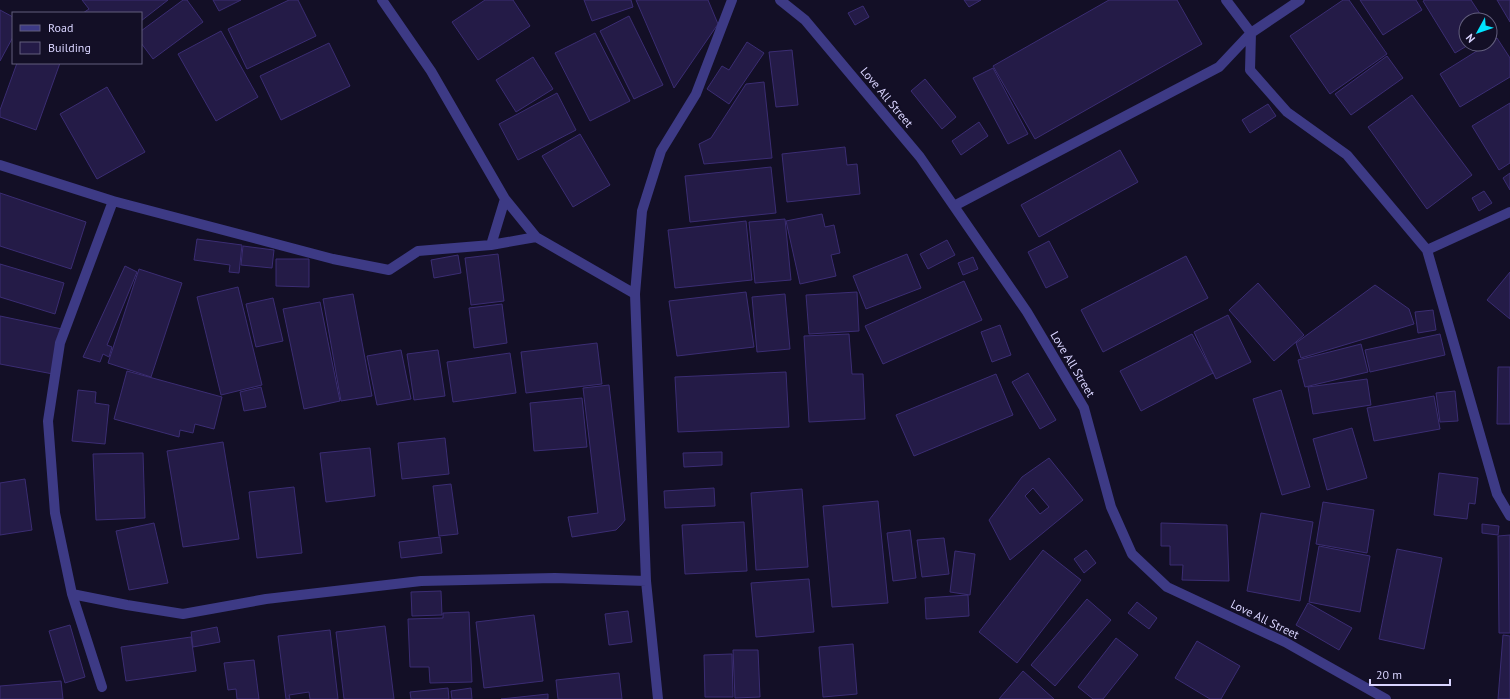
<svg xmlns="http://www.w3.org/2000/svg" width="1510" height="699" viewBox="0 0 1510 699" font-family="'PT Sans',sans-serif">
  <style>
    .building { fill: #241b47; stroke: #3b2d73; fill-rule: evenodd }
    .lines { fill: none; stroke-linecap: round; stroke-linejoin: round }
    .minor { stroke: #3d3a85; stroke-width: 10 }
    .labels { text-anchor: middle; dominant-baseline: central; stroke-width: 3.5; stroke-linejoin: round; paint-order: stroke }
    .street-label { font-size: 12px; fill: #d9d4ff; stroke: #130f26 }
  </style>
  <rect width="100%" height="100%" fill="#130f26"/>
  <path class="building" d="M82 0H168L141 21V13H83L89 9Z
    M183 0H187L203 22 153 59 141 43V31Z
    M213 0H241L219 11Z
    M289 0H298L316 36 247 69 228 29Z
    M485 0H513L530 26 478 60 452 22Z
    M584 0H631L633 7 592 21Z
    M636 0H708L718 24 674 88Z
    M964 0H981L969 7Z
    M1109 0H1177L1202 44 1035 139 993 66Z
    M1343 0H1349L1387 54 1330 94 1290 36Z
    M1360 0H1416L1422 10 1383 35Z
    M1425 0H1471L1484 20H1466V44H1470L1455 53 1423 1Z
    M1497 0H1510V22Z
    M863 6 869 17 855 25 848 13Z
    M0 10 13 17V37L0 61Z
    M629 16 663 85 634 99 600 31Z
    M221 31 258 97 216 121 178 54Z
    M595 33 630 101 590 121 555 53Z
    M1497 38 1510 58V77L1460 107 1440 74 1488 44H1490V43Z
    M747 42 764 53 729 104 707 89 722 66 729 70Z
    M329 43 350 86 281 120 260 76Z
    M792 50 798 105 776 107 769 52Z
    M1387 56 1403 78 1351 115 1335 94Z
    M533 57 553 89 516 112 496 80Z
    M17 63H60L36 130 0 117V110Z
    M993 68 1028 134 1008 144 973 78Z
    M925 79 956 117 942 129 911 91Z
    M764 82 772 158 704 164 699 144 711 138 746 84Z
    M107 87 145 152 97 179 60 114Z
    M557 93 576 130 518 160 499 124Z
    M1412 95 1472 175 1427 209 1368 127Z
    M1510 103V163L1499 170 1472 126Z
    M1268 104 1276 116 1250 133 1242 120Z
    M979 122 988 136 961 155 952 141Z
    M580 134 610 185 573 207 542 156Z
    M845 147 847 165 857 164 860 194 787 202 782 154Z
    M1120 150 1138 182 1039 237 1021 205Z
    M771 167 776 213 690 222 685 176Z
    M1510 173V190L1503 178Z
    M1484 191 1492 203 1479 211 1472 198Z
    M0 193 86 222 71 269 0 246Z
    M822 214 825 227 834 225 840 253 831 255 836 276 800 284 786 221Z
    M785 219 791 280 755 283 749 222Z
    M746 221 752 280 675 288 668 230Z
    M197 239 242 245 239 273 229 272 230 265 194 260Z
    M947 240 955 255 928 269 920 254Z
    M1049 241 1068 277 1046 288 1028 252Z
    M243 246 274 250 272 268 241 265Z
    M498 254 504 301 471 305 465 258Z
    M907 254 921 288 866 309 853 276Z
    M458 255 461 273 434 278 431 260Z
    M1186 256 1208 298 1103 352 1081 310Z
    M973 257 978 269 963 275 958 263Z
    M276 259H309V287L276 286Z
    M0 264 64 283 55 314 0 297Z
    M125 266 137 272 107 345 112 347 109 357 103 354 100 362 83 357Z
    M139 269 182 283 151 377 108 363Z
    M1510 272V319L1487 300Z
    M964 281 982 320 883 364 865 326Z
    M1258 283 1304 335 1274 361 1229 310Z
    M1375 285 1409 309 1414 324 1301 358 1296 343Z
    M238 287 262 385 221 395 197 297Z
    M746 292 754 347 677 356 669 301Z
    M857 292 859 331 809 334 806 295Z
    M353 294 372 396 341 401 323 299Z
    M785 294 790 349 757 352 752 297Z
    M273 298 283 341 256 347 246 304Z
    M320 302 340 401 304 409 283 309Z
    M502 304 507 343 474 348 469 308Z
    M1433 310 1436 330 1418 333 1415 312Z
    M1228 315 1251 362 1216 379 1194 332Z
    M0 316 62 329 53 374 0 364Z
    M1000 325 1011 355 992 362 981 332Z
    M849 334 852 374H863L865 419 809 422 804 336Z
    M1192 334 1213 373 1141 411 1120 371Z
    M1440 334 1445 355 1370 372 1365 350Z
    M597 343 602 384 526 393 521 352Z
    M1361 344 1368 372 1305 387 1298 360Z
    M401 350 411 399 377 405 367 356Z
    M438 350 445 396 414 400 407 354Z
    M510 353 516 393 453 402 447 362Z
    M1498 367H1510V424H1497Z
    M127 371 222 397 214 429 195 424 193 433 180 430 179 437 114 419Z
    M786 372 789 427 678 432 675 377Z
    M1028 373 1056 420 1040 429 1012 382Z
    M996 374 1013 415 914 456 896 415Z
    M1367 379 1371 405 1313 414 1308 387Z
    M609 385 625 520 621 525 616 530 572 537 568 517 598 513 583 388Z
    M261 387 266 407 244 411 240 392Z
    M78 390 96 392 95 403 109 405 105 444 72 441Z
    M1281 390 1310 487 1282 495 1253 399Z
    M1455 391 1458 421 1440 422 1436 393Z
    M1434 396 1440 429 1374 441 1367 408Z
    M582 398 587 447 534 451 530 403Z
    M1352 428 1367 478 1327 490 1313 439Z
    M445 438 449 474 402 479 398 443Z
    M223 442 239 539 183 547 167 451Z
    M370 448 375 496 326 502 320 453Z
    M722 452V465L684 467 683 453Z
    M143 453 145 518 96 520 93 454Z
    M1049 458 1083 500 1010 560 989 520 1022 477ZM1033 488 1049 507 1040 514 1025 496Z
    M1439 473 1478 478 1475 504 1469 503 1467 519 1434 515Z
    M25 479 32 530 0 535V483Z
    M451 484 458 534 439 536 433 486Z
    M294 487 302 553 257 558 249 492Z
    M714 488 715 506 665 508 664 491Z
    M802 489 808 567 756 570 751 493Z
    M878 501 888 603 832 607 823 506Z
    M1323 502 1374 510 1367 553 1316 544Z
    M1261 513 1313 522 1300 601 1247 591Z
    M744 522 747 571 685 574 682 525Z
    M154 523 168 583 129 590 116 531Z
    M1161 523 1227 525 1229 581 1182 580 1183 565H1170V546H1161Z
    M1482 524 1499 526 1498 535 1482 533Z
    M910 530 916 578 893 581 887 533Z
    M1510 535V633H1499L1498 536Z
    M440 537 442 553 401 558 399 542Z
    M944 538 949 574 922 577 917 540Z
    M1319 546 1370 556 1360 612 1309 602Z
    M1397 549 1442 558 1424 649 1379 639Z
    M1043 550 1081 580 1017 663 979 632Z
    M1086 550 1096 563 1084 573 1074 559Z
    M955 551 975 554 970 595 950 592Z
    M809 579 814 632 756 637 751 583Z
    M441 591 442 615 412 616 411 592Z
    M968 595 969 616 926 619 925 598Z
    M1087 599 1111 620 1055 686 1031 665Z
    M1137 602 1157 618 1149 629 1128 613Z
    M1308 603 1352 628 1339 650 1296 625Z
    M628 611 632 642 609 645 605 614Z
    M469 612 472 682 430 683 429 667H410L408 619 443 618V613Z
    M534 615 543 681 484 688 476 622Z
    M70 625 85 677 65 683 49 631Z
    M385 626 394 699H344L336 632Z
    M217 627 220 642 193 647 191 632Z
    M330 630 338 699H310L309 692 289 695 290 699H286L278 636Z
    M1503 635 1510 636V699H1498Z
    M191 637 196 671 126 681 121 647Z
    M1116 638 1138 655 1103 699H1093L1078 687Z
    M1197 641 1240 666 1221 699H1210L1175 678Z
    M853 644 857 694 823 697 819 647Z
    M733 650H758L760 697 735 698Z
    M732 654 733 697H705L704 655Z
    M254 660 259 699H237L236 689 228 690 224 663Z
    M1023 671 1054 699H999Z
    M619 673 622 699H558L556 680Z
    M61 681 63 699H0V686Z
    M448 688 449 699H411L410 692Z
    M471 688 472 699H452L451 691Z
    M548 694V699H501Z"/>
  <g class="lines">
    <path class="minor" d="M382 0 431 71 505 199 536 237 635 294
      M780 0 805 20 920 157 1027 312 1084 408 1111 507 1132 554 1167 587 1285 642 1386 699
      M1226 0 1251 33 1250 70 1287 112 1347 155 1427 250 1497 494 1510 516
      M0 165 113 201 60 343 48 421 55 513 72 594 102 687
      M113 201 333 259 389 270 418 251 491 245 536 237
      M954 206 1219 67 1251 33 1300 0
      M491 245 505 199
      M1427 250 1510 212
      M72 594 127 605 183 614 266 599 421 581 555 578 646 581
      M658 699 646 581 635 294 642 211 661 151 696 94 732 0"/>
  </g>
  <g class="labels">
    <g class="street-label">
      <text transform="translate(887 97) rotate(50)">Love All Street</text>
      <text transform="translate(1073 364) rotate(59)">Love All Street</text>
      <text transform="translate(1265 619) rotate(26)">Love All Street</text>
    </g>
  </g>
  <rect x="12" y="12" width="130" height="52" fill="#130f26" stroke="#625e7d"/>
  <rect x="20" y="25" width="20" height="6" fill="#3d3a85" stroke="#625e7d"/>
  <text x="48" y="32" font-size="12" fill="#d9d4ff">Road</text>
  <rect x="20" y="42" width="20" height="12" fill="#241b47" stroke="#625e7d"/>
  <text x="48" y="52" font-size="12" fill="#d9d4ff">Building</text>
  <g transform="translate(1478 32) rotate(230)"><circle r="19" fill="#130f26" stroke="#625e7d"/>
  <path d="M0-3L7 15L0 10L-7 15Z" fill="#00e5ff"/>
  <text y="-6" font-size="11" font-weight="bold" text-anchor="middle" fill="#d9d4ff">N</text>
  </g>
  <path d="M1370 679v6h80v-6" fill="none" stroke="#d9d4ff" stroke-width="2"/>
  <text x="1376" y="679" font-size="12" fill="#d9d4ff" stroke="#130f26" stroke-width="3" paint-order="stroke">20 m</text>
</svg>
